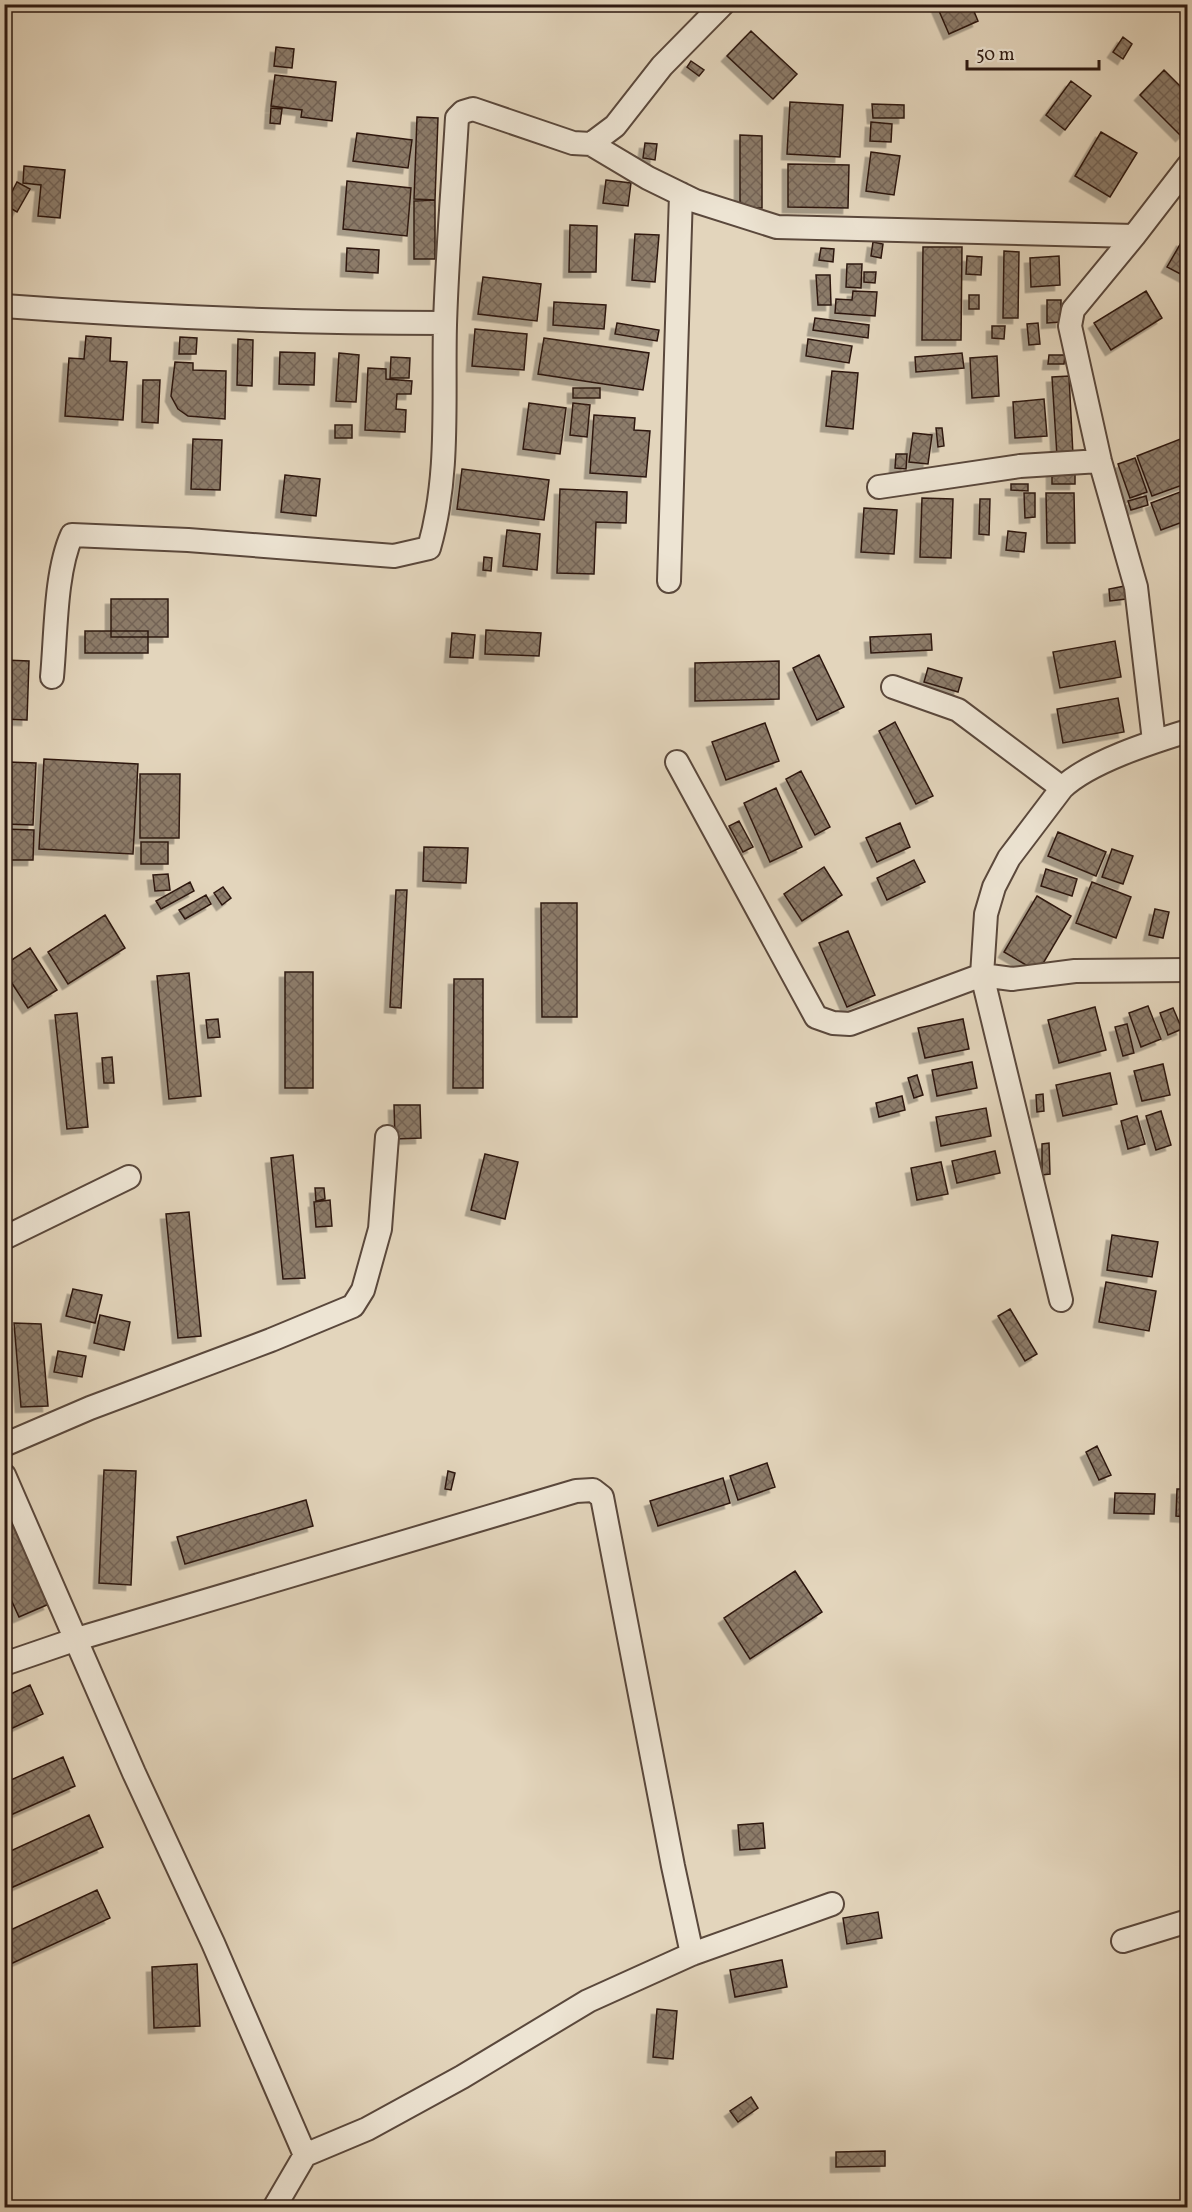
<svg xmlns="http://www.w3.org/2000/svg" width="1192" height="2212" viewBox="0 0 1192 2212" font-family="Vollkorn,serif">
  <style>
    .building { fill: url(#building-cross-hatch); stroke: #2d1911; stroke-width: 1.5; filter: url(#shadow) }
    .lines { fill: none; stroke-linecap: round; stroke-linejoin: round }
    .minor-casing { stroke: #5a483c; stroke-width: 26 }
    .minor { stroke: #ede4d3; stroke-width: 22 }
  </style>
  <defs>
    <pattern id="building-cross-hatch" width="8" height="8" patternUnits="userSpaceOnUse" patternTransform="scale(1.5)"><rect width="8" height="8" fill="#8c7b6a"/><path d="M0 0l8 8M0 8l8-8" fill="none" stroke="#736456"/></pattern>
    <filter id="shadow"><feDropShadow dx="-5.5" dy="5.5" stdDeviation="0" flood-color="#0004"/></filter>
  </defs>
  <rect width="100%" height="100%" fill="#e3d5bc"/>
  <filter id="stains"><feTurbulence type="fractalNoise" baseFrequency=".00333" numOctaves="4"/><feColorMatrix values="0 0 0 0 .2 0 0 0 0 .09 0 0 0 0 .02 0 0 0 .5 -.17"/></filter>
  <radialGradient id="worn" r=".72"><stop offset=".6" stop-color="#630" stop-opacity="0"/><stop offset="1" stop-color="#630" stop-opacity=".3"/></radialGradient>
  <path class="building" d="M936 4H971L978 21 949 34Z
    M751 31 797 74 773 99 727 56Z
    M1123 37 1132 44 1123 59 1113 52Z
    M276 47 294 49 292 68 274 66Z
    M691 61 704 70 699 76 687 67Z
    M1164 70 1188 94V129L1181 136 1140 95Z
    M275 75 336 82 332 121 301 117 302 110 271 106Z
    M1071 81 1091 96 1065 130 1046 115Z
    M790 102 843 105 840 157 787 154Z
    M872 104 904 105V118H873Z
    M271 108 282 109 280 124 270 123Z
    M417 117 438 118 435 200 414 199Z
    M871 122 892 124 891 142 870 141Z
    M1101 132 1137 153 1110 197 1075 176Z
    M357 133 412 140 408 168 353 161Z
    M740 135 762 136V208H740Z
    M645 143 657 144 655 160 643 158Z
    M871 152 900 156 894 195 866 191Z
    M788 164 849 165 848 208 788 207Z
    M24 166 65 170 60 218 38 216 41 185 23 183Z
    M606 180 631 183 628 206 603 203Z
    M347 181 411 188 407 236 343 229Z
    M17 182 30 189 17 212 5 205Z
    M435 200V259H414V201Z
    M570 225 597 226 596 272H569Z
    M635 234 659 235 655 282 632 280Z
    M1182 241 1188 244V278L1167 267Z
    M873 242 883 244 881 258 871 256Z
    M923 247H962L961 340H922Z
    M347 248 379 250 378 273 346 271Z
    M821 248 834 249 833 262 819 260Z
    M1004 251 1019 252 1018 318H1003Z
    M967 256 982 257 981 275 966 274Z
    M1059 256 1060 285 1031 287 1030 258Z
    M847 264H862L861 288 846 287Z
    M864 272H876L875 283 864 282Z
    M816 275H830L831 305H818Z
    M483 277 541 284 537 321 478 314Z
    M853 291 877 292 875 316 835 313 836 299 852 300Z
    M1146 291 1162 318 1111 350 1094 323Z
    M969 295H979V309H969Z
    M1047 300H1061V322L1047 323Z
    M554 302 606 305 604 329 553 325Z
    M815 318 869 325 868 338 813 330Z
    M617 323 659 330 657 341 615 334Z
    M1038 323 1040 344 1029 345 1027 324Z
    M992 326H1005L1004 339 992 338Z
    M475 329 527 334 524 370 472 366Z
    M86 336 111 338 110 361 127 362 123 420 65 416 69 358 84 359Z
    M180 337 197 338 196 354H179Z
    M544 338 649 353 643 390 538 374Z
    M238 339 253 340 252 386 237 385Z
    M808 339 852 346 849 363 806 356Z
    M4 347H7L8 390H4Z
    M280 352 315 353 314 385 279 384Z
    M339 353 359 355 356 402 336 401Z
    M962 353 964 368 916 372 915 357Z
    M1049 355H1065L1064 364H1048Z
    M997 356 999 396 972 398 970 358Z
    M391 357 410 358 409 378H390Z
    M175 362 193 363V370L226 371 225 419 188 416 178 409 171 396Z
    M368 368 386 369V379L412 381 411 394H397L396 409 406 410 405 432 365 430Z
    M832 371 858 373 853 429 826 426Z
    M1069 376 1073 455 1057 456 1052 377Z
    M143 380H160L158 423 142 422Z
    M573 388H600V398H573Z
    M1044 399 1047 436 1015 438 1013 402Z
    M529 403 566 408 560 454 523 449Z
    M573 403 590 405 587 437 570 435Z
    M594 415 635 418 634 430 650 431 646 477 590 473Z
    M335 425H352V438H335Z
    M936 428H942L944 446 938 447Z
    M913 433 932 435 928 464 909 462Z
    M1188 436V483L1152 496 1137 456Z
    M193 439 222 440 220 490 191 489Z
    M896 454H907L906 469 895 468Z
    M1135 458 1147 492 1130 498 1118 464Z
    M462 469 549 480 544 520 457 509Z
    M1052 470H1075V484H1052Z
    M285 475 320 479 316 516 281 512Z
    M1011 484H1028V491L1011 490Z
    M560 489 627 492 626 523 596 522 594 574 557 573Z
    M1188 489V520L1161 530 1151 503Z
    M1024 493H1035V517L1025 518Z
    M1046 493H1074L1075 543H1047Z
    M1146 496 1148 505 1131 510 1128 501Z
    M922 498 953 499 951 558 920 557Z
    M980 499H990L989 535 979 534Z
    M864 508 897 510 894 554 861 552Z
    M507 530 540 534 537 570 503 566Z
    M1008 531 1026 533 1024 552 1006 550Z
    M484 557 492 558 491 571 483 570Z
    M1125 586 1126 599 1110 601 1109 589Z
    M111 599H168V637H111Z
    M486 630 541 633 539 656 485 654Z
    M85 631H148V653H85Z
    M452 633 475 635 473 658 450 657Z
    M931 634 932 650 871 653 870 637Z
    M1115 641 1121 677 1060 688 1053 652Z
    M819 655 844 707 817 720 793 668Z
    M4 660 29 661 27 720 4 719Z
    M779 661V699L695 701V663Z
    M928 668 962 678 958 692 924 682Z
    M1118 698 1124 732 1063 743 1057 709Z
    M895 722 933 796 916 804 879 731Z
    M765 723 779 761 726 780 712 742Z
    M44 759 138 764 133 854 39 849Z
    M8 762 36 763 33 825 5 824Z
    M801 771 830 827 815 835 786 779Z
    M140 774H180L179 838H140Z
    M776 788 802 847 770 862 744 803Z
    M739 821 753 847 743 852 729 826Z
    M900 823 910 847 877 862 866 838Z
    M4 829 34 830 33 860H4Z
    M1058 832 1106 852 1096 876 1048 856Z
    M141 842H168V864H141Z
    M424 847 468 848 466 883 423 881Z
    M1112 849 1133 856 1123 884 1102 877Z
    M914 860 925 882 887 900 877 878Z
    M824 867 842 895 802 921 784 894Z
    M1046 869 1077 879 1072 896 1041 886Z
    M168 874 170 890 155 891 153 875Z
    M190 882 194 891 161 909 156 901Z
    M1092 882 1131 897 1116 938 1076 923Z
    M223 887 231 898 222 905 214 893Z
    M396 890H407L401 1008 390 1007Z
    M206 895 211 904 185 919 179 910Z
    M1037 896 1071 916 1038 972 1004 952Z
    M541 903H577V1017H542Z
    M1155 909 1169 912 1163 938 1149 935Z
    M105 915 125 948 68 984 48 952Z
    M848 931 875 995 847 1007 819 943Z
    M30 948 57 990 28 1008 4 971V965Z
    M285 972H313V1088H285Z
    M189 973 201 1096 169 1099 157 976Z
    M454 979H483V1088H453Z
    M1148 1006 1161 1039 1141 1047 1129 1013Z
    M1095 1007 1106 1050 1059 1063 1048 1020Z
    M1173 1008 1182 1029 1168 1035 1160 1013Z
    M77 1013 88 1127 67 1129 55 1015Z
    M218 1019 220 1037 208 1038 206 1020Z
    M963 1019 969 1049 925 1058 918 1028Z
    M1127 1024 1134 1053 1123 1056 1115 1027Z
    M112 1057 114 1083H104L102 1058Z
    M972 1062 977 1088 937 1096 932 1070Z
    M1163 1064 1170 1095 1142 1101 1134 1071Z
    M1110 1073 1117 1104 1063 1116 1056 1085Z
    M917 1075 923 1095 914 1098 908 1078Z
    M1043 1094 1044 1111 1037 1112 1036 1095Z
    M902 1096 905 1110 879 1117 876 1103Z
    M394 1105H420L421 1138 395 1139Z
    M986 1108 991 1136 941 1146 936 1117Z
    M1161 1111 1171 1145 1156 1150 1146 1116Z
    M1137 1116 1145 1144 1128 1149 1121 1121Z
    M1049 1143 1050 1174 1042 1175V1144Z
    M995 1151 1000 1173 957 1183 952 1161Z
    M485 1154 518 1162 505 1219 471 1210Z
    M293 1155 305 1278 283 1279 271 1158Z
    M941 1162 948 1194 917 1200 911 1168Z
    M315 1188H324L325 1199 316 1201Z
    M330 1200 332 1226 316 1227 314 1202Z
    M189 1212 201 1336 178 1338 166 1214Z
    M1112 1235 1158 1242 1152 1277 1107 1270Z
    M1106 1282 1156 1291 1149 1331 1099 1322Z
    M73 1289 102 1295 95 1323 66 1316Z
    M1010 1309 1037 1354 1025 1361 998 1316Z
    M100 1315 130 1322 124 1350 94 1343Z
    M14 1323 41 1324 48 1406 21 1407Z
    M58 1351 86 1356 82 1377 54 1372Z
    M1097 1446 1111 1475 1099 1480 1086 1452Z
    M767 1463 775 1487 738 1500 730 1476Z
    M104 1470 136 1471 131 1585 99 1583Z
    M448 1471 455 1473 451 1490 445 1489Z
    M723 1478 730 1503 658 1526 650 1501Z
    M1177 1489H1188V1517L1176 1516Z
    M1115 1493 1155 1494 1154 1514 1114 1513Z
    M306 1500 313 1526 185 1564 177 1537Z
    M12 1516 49 1604 19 1617 4 1584V1519Z
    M795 1571 822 1612 750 1659 724 1618Z
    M30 1685 43 1714 4 1732V1697Z
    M63 1757 75 1786 4 1818V1783Z
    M89 1815 103 1847 4 1891V1854Z
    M763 1823 765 1848 740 1850 738 1825Z
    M97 1890 110 1918 4 1967V1933Z
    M878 1912 882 1938 847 1944 843 1918Z
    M782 1960 787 1987 735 1997 730 1970Z
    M197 1964 200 2026 154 2028 152 1967Z
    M657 2009 677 2011 673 2059 653 2057Z
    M751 2097 758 2108 738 2122 730 2111Z
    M885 2151V2166L836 2167V2152Z"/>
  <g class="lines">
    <g class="minor-casing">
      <path id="minor" d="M591 144 648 178 695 201 777 227 1134 236
        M4 306C151 317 298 323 445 323
        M879 487 1020 466 1100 461
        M669 581 681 194
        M52 677C56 635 55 572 72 535L188 540 394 556 429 548C450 475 443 400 445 325 447 256 453 187 457 118L463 112 473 109 573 143 591 144 615 126 662 66 723 4
        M893 687 958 710 1062 788
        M1154 741 1136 587 1100 461 1070 326 1073 310 1134 236 1188 166
        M677 762 816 1017 833 1023 850 1024 982 975 1012 979 1075 971 1188 970
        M4 1238 129 1177
        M1061 1300 982 975 986 914 994 887 1009 858 1062 788C1089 762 1152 742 1188 731
        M4 1445 90 1408 271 1340 353 1306 363 1290 380 1229 387 1137
        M4 1475 134 1773 213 1943 305 2155
        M4 1664 77 1639 576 1491 593 1490 602 1497 673 1866 692 1954
        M1123 1941 1188 1921
        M274 2208 305 2155 367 2129 462 2077 588 2001 692 1954 832 1904"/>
    </g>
    <use href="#minor" class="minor"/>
  </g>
  <rect width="1192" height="2212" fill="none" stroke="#e3d5bc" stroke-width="24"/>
  <rect x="6" y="6" width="1180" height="2200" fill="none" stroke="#2d1911" stroke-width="3"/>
  <rect x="12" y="12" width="1168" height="2188" fill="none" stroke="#2d1911" stroke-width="1.5"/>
  <path d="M967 60v9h132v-9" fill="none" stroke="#2d1911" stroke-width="3"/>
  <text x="976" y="60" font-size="18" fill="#2d1911" stroke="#ede4d3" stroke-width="4.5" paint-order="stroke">50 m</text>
  <rect width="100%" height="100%" filter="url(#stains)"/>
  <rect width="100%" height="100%" fill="url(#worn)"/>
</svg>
